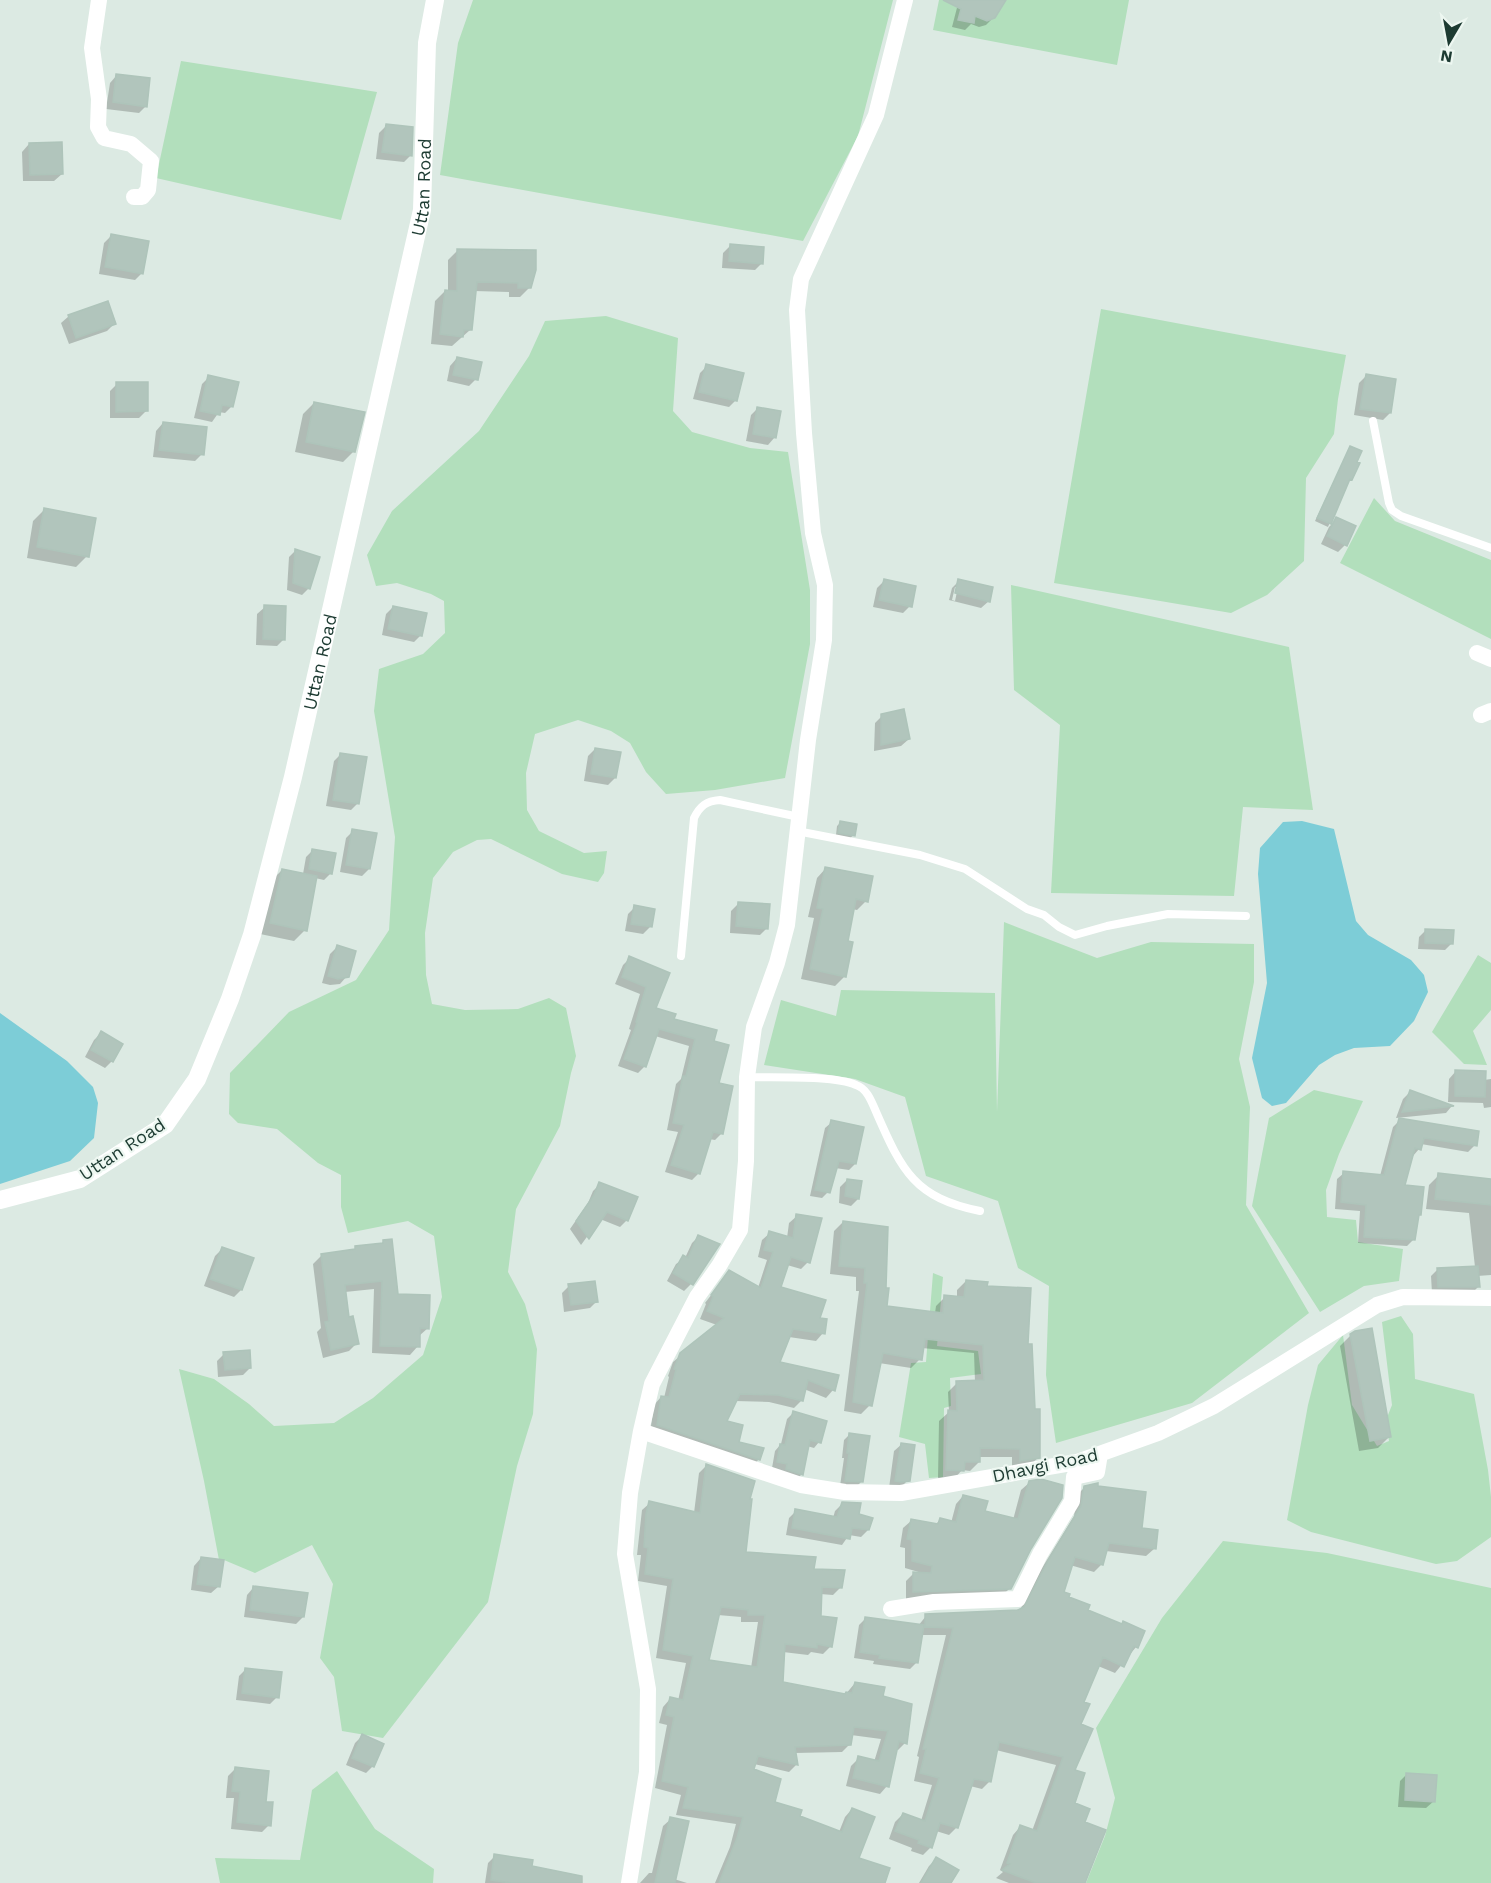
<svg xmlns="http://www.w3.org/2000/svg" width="1491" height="1883" viewBox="0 0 1491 1883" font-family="'Work Sans',sans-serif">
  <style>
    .green { fill: #b2dfbc }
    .water { fill: #7dcdd7 }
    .shadow { fill: #0003; fill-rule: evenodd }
    .building { fill: #b1c5bc; stroke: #aec4ba; stroke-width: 1.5; fill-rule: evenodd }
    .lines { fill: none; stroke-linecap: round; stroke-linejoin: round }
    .lane { stroke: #fff; stroke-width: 8 }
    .street { stroke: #fff; stroke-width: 16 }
    .secondary { stroke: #fff; stroke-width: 18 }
    .labels { text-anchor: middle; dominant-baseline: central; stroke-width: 4.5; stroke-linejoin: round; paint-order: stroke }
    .street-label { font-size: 18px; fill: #1d3b32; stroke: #edf7f1 }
  </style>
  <rect width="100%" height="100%" fill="#dceae3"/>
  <path class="green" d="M473 0H893L858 136 803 241 440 175 458 43Z
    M939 0H1129L1117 65 933 30Z
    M181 61 377 92 341 220 156 178Z
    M1101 309 1346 355 1338 399 1334 434 1306 478 1304 561 1267 595 1231 613 1054 583Z
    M606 316 678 338 673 411 692 432 750 448 788 452 810 590V644L785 778 715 790 666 794 646 772 630 743 611 731 578 720 535 734 526 773 527 810 539 831 584 853 607 851 604 873 598 882 562 874 491 839 477 840 453 852 433 878 425 933 426 975 432 1004 465 1010 518 1009 549 998 566 1008 576 1056 571 1073 560 1126 516 1209 508 1272 525 1304 537 1349 533 1414 517 1466 488 1602 383 1738 342 1731 334 1677 320 1658 333 1584 312 1545 255 1573 224 1560H219L204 1481 179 1369 214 1379 249 1404 274 1426 334 1423 373 1398 423 1355 442 1297 434 1236 408 1221 348 1233 341 1207V1175L318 1163 277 1129 238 1123 229 1114 230 1073 289 1012 356 980 389 930 395 837 374 711 379 669 423 654 445 633 444 601 431 594 397 583 376 586 367 555 392 511 479 431 529 356 545 321Z
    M1374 498 1395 521 1491 560V639L1340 563Z
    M1011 585 1289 647 1313 810 1243 807 1234 896 1051 893 1060 725 1014 690Z
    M1004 922 1097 958 1151 942 1254 944V982L1239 1059 1250 1107 1246 1205 1309 1313 1192 1403 1056 1443 1046 1375 1049 1286 1018 1268 998 1201 926 1176 905 1097 855 1079 764 1065 781 1000 836 1016 841 990 995 993 997 1112Z
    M1478 955 1491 963V1010L1473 1031 1487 1065 1464 1064 1432 1032Z
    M1314 1090 1363 1101 1339 1154 1326 1190 1327 1217 1356 1220 1358 1242 1403 1249 1399 1281 1364 1286 1320 1312 1252 1206 1269 1118Z
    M933 1273 943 1277 937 1346 978 1351 981 1374 950 1378 951 1406 944 1408 943 1477 929 1478 925 1444 899 1437 911 1363 926 1362Z
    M1401 1316 1413 1334 1415 1379 1474 1394 1488 1470 1491 1497V1537L1457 1561 1436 1564 1311 1532 1287 1520 1308 1405 1318 1365 1343 1335 1352 1405 1377 1446 1389 1441 1386 1420 1392 1405 1382 1322Z
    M1223 1541 1327 1553 1491 1588V1883H1086L1105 1836 1115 1798 1096 1728 1162 1618Z
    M337 1771 375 1829 434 1869 433 1883H220L215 1858 300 1860 312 1790Z"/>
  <path class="water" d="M1302 821 1334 829 1356 921 1368 935 1411 960 1424 975 1428 992 1414 1021 1390 1046 1354 1048 1335 1055 1319 1065 1286 1103 1272 1106 1262 1098 1252 1058 1267 983 1258 874 1260 848 1283 822Z
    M0 1013 67 1061 93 1087 98 1103 94 1138 70 1161 0 1184Z"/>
  <path class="shadow" d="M959 0H993L994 17 986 25 979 27 971 24 965 30 952 27Z
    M117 75 146 106 139 113 106 109 110 83Z
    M386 126 411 155 404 162 376 159 379 133Z
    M29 144 62 174 54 181H23L22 152Z
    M111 236 142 273 135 280 99 274 104 243Z
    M730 246 762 263 755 270 722 268 723 253Z
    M458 250 529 288 520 297H509V292L474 291 470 330 452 346 431 344 435 301 445 291 448 292V260Z
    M69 316 114 324 107 331 69 344 61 323Z
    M457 358 476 379 469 386 447 381 450 366Z
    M707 366 736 400 729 407 693 399 700 373Z
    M1366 376 1390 413 1383 420 1354 415 1359 383Z
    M209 377 232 406 225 413 219 412 212 422 194 418 202 384Z
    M117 384 146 411 139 418H110V391Z
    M314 403 354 451 343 462 295 452 303 414Z
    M758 408 775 437 768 445 746 441 751 415Z
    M163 423 202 454 195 461 153 457 156 431Z
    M1350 448 1351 480 1347 482 1328 527 1315 521Z
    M44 510 87 556 76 567 27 558 33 521Z
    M1337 519 1345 545 1338 552 1321 544 1329 527Z
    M296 550 309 588 302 595 287 590 289 557Z
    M884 581 910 606 903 613 873 607 877 588Z
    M959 581 989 601 981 608 949 600 952 588ZM955 587H958L955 601 952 600Z
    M265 607 284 639 277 646 256 645 257 614Z
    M393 607 421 635 414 642 382 635 386 614Z
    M882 716 909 739 901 746 874 751 875 723Z
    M595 749 615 778 608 785 584 781 588 756Z
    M341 754 358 803 351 810 326 806 334 761Z
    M840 823 854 835 850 838 836 835 837 826Z
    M353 831 369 869 362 876 340 872 346 838Z
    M313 850 331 873 324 880 315 878 305 930 294 941 260 934 271 881 282 870 303 874 306 857Z
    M826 868 866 901 857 910 852 909 846 942 844 977 835 986 801 979 814 918 808 917 817 878Z
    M738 904 767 928 760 935 730 933 731 911Z
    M635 907 650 927 643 934 625 931 628 914Z
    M1426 930 1452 943 1445 950 1418 949 1419 937Z
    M337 947 347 976 340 984 330 985 322 983 330 954Z
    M630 958 668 973 654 1009 713 1042 722 1133 715 1140 709 1139 699 1173 692 1180 665 1172 678 1132 667 1130 676 1084 681 1079 689 1046 655 1036 645 1066 638 1073 618 1066 631 1030 629 1029 640 994 615 984 623 965Z
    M101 1033 112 1061 105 1068 85 1057 94 1040Z
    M1456 1071 1484 1080 1491 1079V1107L1484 1108 1483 1103 1448 1102 1449 1079Z
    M1410 1092 1451 1107 1446 1113 1396 1118 1403 1099Z
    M1400 1120 1475 1145 1468 1152 1421 1144 1419 1149 1413 1156 1403 1187 1417 1217 1414 1239 1407 1246 1358 1243 1360 1211 1335 1209 1337 1179 1344 1173 1380 1176 1393 1127Z
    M832 1122 855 1164 849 1170 835 1168 828 1192 822 1198 810 1196 825 1128Z
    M1439 1175 1491 1180V1275L1477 1276 1478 1287 1471 1294 1432 1293 1431 1276 1438 1269 1475 1267 1469 1213 1426 1209 1429 1185Z
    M847 1180 858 1199 851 1206 839 1203 840 1187Z
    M600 1184 627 1220 620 1227 600 1219 581 1245 570 1229 588 1203 593 1191Z
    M797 1216 808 1262 801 1269 787 1265 779 1288 818 1320 823 1333 816 1341 789 1337 777 1363 833 1390 826 1398 804 1389 802 1400 794 1408 769 1402 735 1401 725 1422 738 1443 759 1459 752 1467 650 1433 654 1405 661 1397 664 1398 669 1377 668 1376 673 1362 717 1325 700 1319 706 1304 705 1303 729 1272 758 1288 767 1260 758 1257 762 1240 770 1233 787 1238 789 1223Z
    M843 1222 886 1307 935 1313 936 1306 945 1297 957 1298V1290L966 1281 986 1288 1027 1345 1039 1457 1029 1466 1012 1469V1457H979V1462L970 1471 962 1470 954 1479 938 1478 939 1421 949 1412 948 1392 957 1383 975 1382 974 1353 922 1348 920 1359 911 1368 879 1363 870 1405 861 1414 844 1411 859 1291H856V1277L830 1274 834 1231Z
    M699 1236 691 1284 684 1291 667 1281 676 1264 685 1258 692 1243Z
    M384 1241 397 1296 428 1328 419 1336 418 1346 410 1355 372 1353 374 1289 345 1292 347 1319 357 1343 349 1351 323 1358 317 1332 321 1328 313 1264 322 1255 380 1245Z
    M222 1249 241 1290 234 1297 204 1286 215 1256Z
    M569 1286 597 1301 590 1308 564 1312 562 1293Z
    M1351 1335 1389 1437 1378 1448 1359 1451 1340 1346Z
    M224 1354 250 1368 243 1375 218 1377 217 1361Z
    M793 1413 819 1442 814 1448 807 1446 802 1474 796 1480 772 1468 775 1451 781 1444 787 1419Z
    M849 1435 862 1481 857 1486H840L844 1458H842L844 1440Z
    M902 1444 908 1480 901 1487 889 1488 894 1451Z
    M706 1466 748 1500 744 1553 812 1570 841 1587 833 1595 820 1594 819 1617 831 1646 823 1654 811 1652 808 1655 783 1652 782 1684 845 1695 855 1683 882 1698 905 1743 898 1750H896L887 1786 880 1794 846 1786 851 1766 859 1758 874 1762 881 1739 851 1735 850 1744 842 1752 795 1753 796 1765 789 1772 754 1764 752 1770 773 1803 798 1817 839 1832 845 1817 852 1809 849 1865 870 1883H715L730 1847 736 1824 676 1815 681 1795 655 1788 667 1725 659 1723 663 1707 670 1699 678 1701 686 1663 656 1658 667 1586 638 1581 641 1555H637L642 1510 650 1503 694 1513 699 1473ZM718 1615 741 1617V1622H758L751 1668 707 1661Z
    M1029 1483 1030 1548 1010 1588 1002 1596 906 1599V1581L913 1574 922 1573 905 1568V1548L900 1547 903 1528 911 1521 935 1525 940 1520 951 1523 956 1504 963 1496 983 1512 1013 1520 1021 1490Z
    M1085 1487 1140 1529 1154 1549 1146 1556 1106 1551 1102 1564 1094 1572 1070 1565 1062 1593 1136 1647 1115 1673 1098 1666 1083 1703 1073 1771V1804L1083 1822V1883H1009L996 1878 1003 1872 1000 1870 1013 1835 1020 1827 1032 1831 1056 1765 996 1750 990 1781 982 1789 970 1786 956 1828 949 1835 936 1831 931 1847 923 1855 911 1851 912 1848 889 1839 895 1822 903 1814 921 1821 932 1785 914 1781 919 1757 917 1756 946 1635H921L917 1662 910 1669 873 1664 874 1661 854 1658 859 1625 866 1618 918 1626 926 1616 1020 1610 1042 1568 1074 1516 1077 1495Z
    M842 1504 858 1515 868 1530 861 1537 849 1535 842 1545 786 1535 789 1518 796 1511 833 1518 835 1511Z
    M201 1558 219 1586 211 1593 191 1590 194 1566Z
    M254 1587 303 1617 296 1624 244 1617 247 1595Z
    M246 1669 277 1697 270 1704 236 1700 239 1676Z
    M362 1736 373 1766 366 1773 346 1765 355 1743Z
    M235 1769 264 1803 269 1825 262 1832 231 1829 234 1798H226L228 1776Z
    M1407 1774 1434 1801 1426 1808 1398 1807 1400 1781Z
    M671 1819 674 1879 687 1883H640L649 1873H652L663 1826Z
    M495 1856 530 1867 574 1883H485L488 1863Z
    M936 1859 949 1883H919L929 1866Z"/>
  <path class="building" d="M943 0H1006L995 18 987 21 975 16 974 23 958 20 961 9Z
    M116 74 150 78 147 107 113 102Z
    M386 124 413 127 412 156 382 152Z
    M62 142 63 174 30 175 29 143Z
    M111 234 149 241 143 274 105 267Z
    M730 244 764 247 763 264 729 261Z
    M457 249 536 250V270L531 288H518V283L477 282 472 330H464L463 337 440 334 445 290 457 291Z
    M108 301 116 324 76 338 68 315Z
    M457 357 482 362 478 380 453 375Z
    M706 364 744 373 737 401 699 392Z
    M1366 374 1396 379 1391 413 1360 409Z
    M208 375 239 382 233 407 222 405 220 415 200 411Z
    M116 382H148V411L116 412Z
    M314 402 365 412 355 452 306 442Z
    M757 407 781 411 776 438 753 434Z
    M163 422 207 427 204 455 159 450Z
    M1350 446 1362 451 1357 462 1360 463 1352 480 1350 479 1331 524 1317 518Z
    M44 508 96 518 89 557 37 547Z
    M1336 517 1356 526 1347 546 1327 536Z
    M295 549 320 557 310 589 293 583Z
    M884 579 916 586 912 607 879 600Z
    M958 579 993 587 990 602 955 593Z
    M264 605 286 606 285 640 263 639Z
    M393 606 427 613 422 636 388 629Z
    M904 709 910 739 881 745V714Z
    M595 748 621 752 616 778 591 774Z
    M340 753 367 757 359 804 333 800Z
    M840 821 857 824 855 836 838 833Z
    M352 829 377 833 370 869 346 865Z
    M312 849 336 853 332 874 309 869Z
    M825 867 873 876 868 902 856 899 848 941 853 942 846 977 810 969 823 909 817 908Z
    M282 869 317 876 307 931 270 923Z
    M738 902 770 904 768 929 736 926Z
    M634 905 655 909 652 927 631 924Z
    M1425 929 1454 930 1453 944 1425 943Z
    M337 945 356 951 349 977 338 979 328 976Z
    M629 956 670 973 656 1008 676 1014 674 1019 717 1030 714 1041 729 1045 719 1083 733 1086 723 1134 713 1132 700 1174 671 1165 684 1125 673 1123 683 1076H686L695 1039 659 1029 646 1067 624 1059 637 1023 636 1022 646 987 622 977Z
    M101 1031 123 1044 113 1062 91 1050Z
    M1455 1070 1486 1071 1485 1097 1455 1096Z
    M1410 1090 1454 1106 1402 1112Z
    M1399 1118 1479 1131 1477 1146 1424 1138 1421 1150 1415 1148 1405 1185 1424 1187 1421 1215H1419L1415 1240 1364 1237 1366 1205 1341 1202 1343 1171 1384 1175Z
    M831 1120 864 1127 856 1164 839 1161 830 1193 815 1190Z
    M1438 1173 1491 1179V1205L1435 1199Z
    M847 1179 862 1181 859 1199 845 1196Z
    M599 1182 638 1197 628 1221 607 1212 589 1239 576 1221 594 1195Z
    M796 1214 822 1218 810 1263 791 1257 781 1287 826 1300 820 1318 827 1319 825 1334 793 1329 780 1362 839 1375 835 1391 808 1380 803 1401 778 1395 740 1394 727 1421 743 1425 739 1442 764 1448 760 1460 657 1425 661 1396 669 1397 676 1370 674 1369 680 1353 724 1318 707 1311 713 1297 711 1295 729 1270 761 1288 773 1252 764 1250 769 1231 793 1238Z
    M843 1221 888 1227 886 1288H889L887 1306 943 1313 944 1295 964 1297 966 1280 988 1282 987 1286 1031 1288 1028 1344H1032L1035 1409H1040V1458L1020 1461V1449L980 1448V1462H965L964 1471 946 1470 948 1410 957 1411 956 1381 984 1380 983 1345 925 1339 922 1360 883 1353 872 1406 853 1402 867 1283H864L865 1268 839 1266Z
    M698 1235 720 1244 693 1285 673 1273 683 1255 688 1258Z
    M392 1239 398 1294 430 1295 429 1329 420 1328V1347L380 1346 382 1281 345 1285 349 1317 353 1316 359 1344 331 1350 325 1322 329 1321 321 1254 355 1249V1246L383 1243V1240Z
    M222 1247 254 1258 242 1290 210 1279Z
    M1478 1266 1480 1287H1438L1437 1268Z
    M595 1281 598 1302 571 1305 568 1284Z
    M1372 1328 1391 1437 1370 1441 1350 1334 1355 1331Z
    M250 1350 251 1368 225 1370 223 1352Z
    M793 1411 827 1421 821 1443 810 1440 803 1475 786 1469 787 1464 777 1462 780 1444 785 1445Z
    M849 1433 870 1436 863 1482 845 1481 849 1453H847Z
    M901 1443 915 1445 910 1481 901 1482 895 1481Z
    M706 1464 755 1481 750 1499H752L746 1552 816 1557 814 1569 845 1570 842 1588 822 1587 821 1616 837 1618 832 1647 817 1644V1648L785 1644 783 1682 845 1694 846 1692 852 1693 855 1682 885 1687 883 1696 912 1704 907 1744 899 1741 889 1787 853 1778 858 1756 879 1761 888 1731 854 1727 851 1745 795 1747 798 1765 758 1756 754 1769 781 1779 775 1802 802 1810 800 1816 842 1832 852 1808 875 1817 859 1858 890 1868 885 1883H719L737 1838 743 1817 683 1808 688 1787 662 1781 674 1717 666 1715 670 1697 683 1700 693 1656 663 1650 673 1579 645 1574 648 1548 644 1547 646 1514 649 1501 700 1513ZM721 1607 748 1610V1615H765L757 1667 709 1660Z
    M1041 1479 1063 1485 1062 1498 1031 1549 1011 1589 913 1592V1572L931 1573 932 1566 912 1561V1540L907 1539 911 1519 938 1524 940 1518 956 1522 963 1495 988 1501 985 1511 1018 1519 1029 1481Z
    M1098 1483V1486L1146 1492 1142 1528 1158 1530 1156 1549 1109 1543 1103 1565 1075 1557 1064 1592 1070 1594 1069 1597 1090 1605 1088 1610 1122 1624 1123 1621 1145 1631 1138 1648 1134 1646 1124 1667 1103 1657 1084 1702 1090 1704 1081 1724 1093 1729 1075 1770 1085 1773 1075 1803 1090 1809 1085 1822 1106 1830 1085 1883H1036L1002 1870 1010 1864 1007 1863 1020 1825 1037 1831 1063 1757 999 1742 991 1782 974 1779 958 1828 940 1823 932 1848 918 1843 919 1840 895 1831 903 1813 925 1821 939 1778 920 1773 926 1749H923L953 1628 925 1627V1614L1018 1610 1024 1607 1049 1559 1081 1506 1084 1486Z
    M842 1502 861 1503 859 1514 873 1518 869 1530 852 1528 850 1539 792 1528 795 1509 837 1517Z
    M201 1557 224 1560 220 1587 197 1584Z
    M253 1586 308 1593 304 1617 250 1610Z
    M865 1617 924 1625 918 1663 879 1658 880 1655 860 1652Z
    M245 1668 282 1672 279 1698 242 1693Z
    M362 1734 384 1744 374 1767 352 1758Z
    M235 1767 269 1771 266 1802H273L271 1826 237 1822 240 1792 232 1791Z
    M1406 1773 1437 1775 1435 1802 1405 1800Z
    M670 1817 689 1821 675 1883H655Z
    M494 1854 533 1860 532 1866 582 1876V1883H511L491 1880Z
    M936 1857 959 1870 951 1883H921Z"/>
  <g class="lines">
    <path class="lane" d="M1373 421 1389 503 1392 510 1401 516 1491 548
      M797 831 920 855 965 869 1027 909 1044 915 1059 927 1075 935 1107 926 1168 914 1246 916
      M681 956 694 818C700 806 706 801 720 800L799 817
      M747 1077C774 1078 834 1075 856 1085 868 1089 872 1103 877 1114 902 1171 915 1198 980 1211"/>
    <path class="street" d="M99 0 92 48 99 99 98 127 104 138 131 144 151 161 148 190 142 197H134
      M1477 653 1491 659
      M1481 715 1491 711
      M641 1431 801 1485 845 1492 901 1493 1077 1462 1158 1433 1214 1406 1377 1305 1403 1297 1491 1298
      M891 1609 934 1602 1018 1599 1040 1554 1072 1501 1074 1477 1097 1472 1100 1454
      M629 1883 647 1772 648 1689 625 1554 630 1493 641 1431 652 1384 697 1297 719 1266 740 1230 746 1161 747 1077 754 1027 777 963 787 925 808 740 824 640 825 585 813 533 804 433 797 310 801 279 876 115 905 0"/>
    <path class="secondary" id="s1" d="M0 1200 80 1179 165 1125 197 1079 230 999 252 935 293 777 422 210 427 43 435 0"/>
  </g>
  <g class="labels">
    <g class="street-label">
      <text stroke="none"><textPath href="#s1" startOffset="1161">Uttan Road</textPath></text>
      <text stroke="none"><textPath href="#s1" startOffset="675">Uttan Road</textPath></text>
      <text transform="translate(122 1149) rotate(-33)">Uttan Road</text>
      <text transform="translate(1045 1465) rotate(-12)">Dhavgi Road</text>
    </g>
  </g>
  <g transform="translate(1449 42) rotate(190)" stroke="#edf7f1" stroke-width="4.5" paint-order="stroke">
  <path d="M0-4.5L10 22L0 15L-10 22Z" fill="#1d3b32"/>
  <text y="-9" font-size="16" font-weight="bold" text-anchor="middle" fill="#1d3b32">N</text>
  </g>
</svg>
